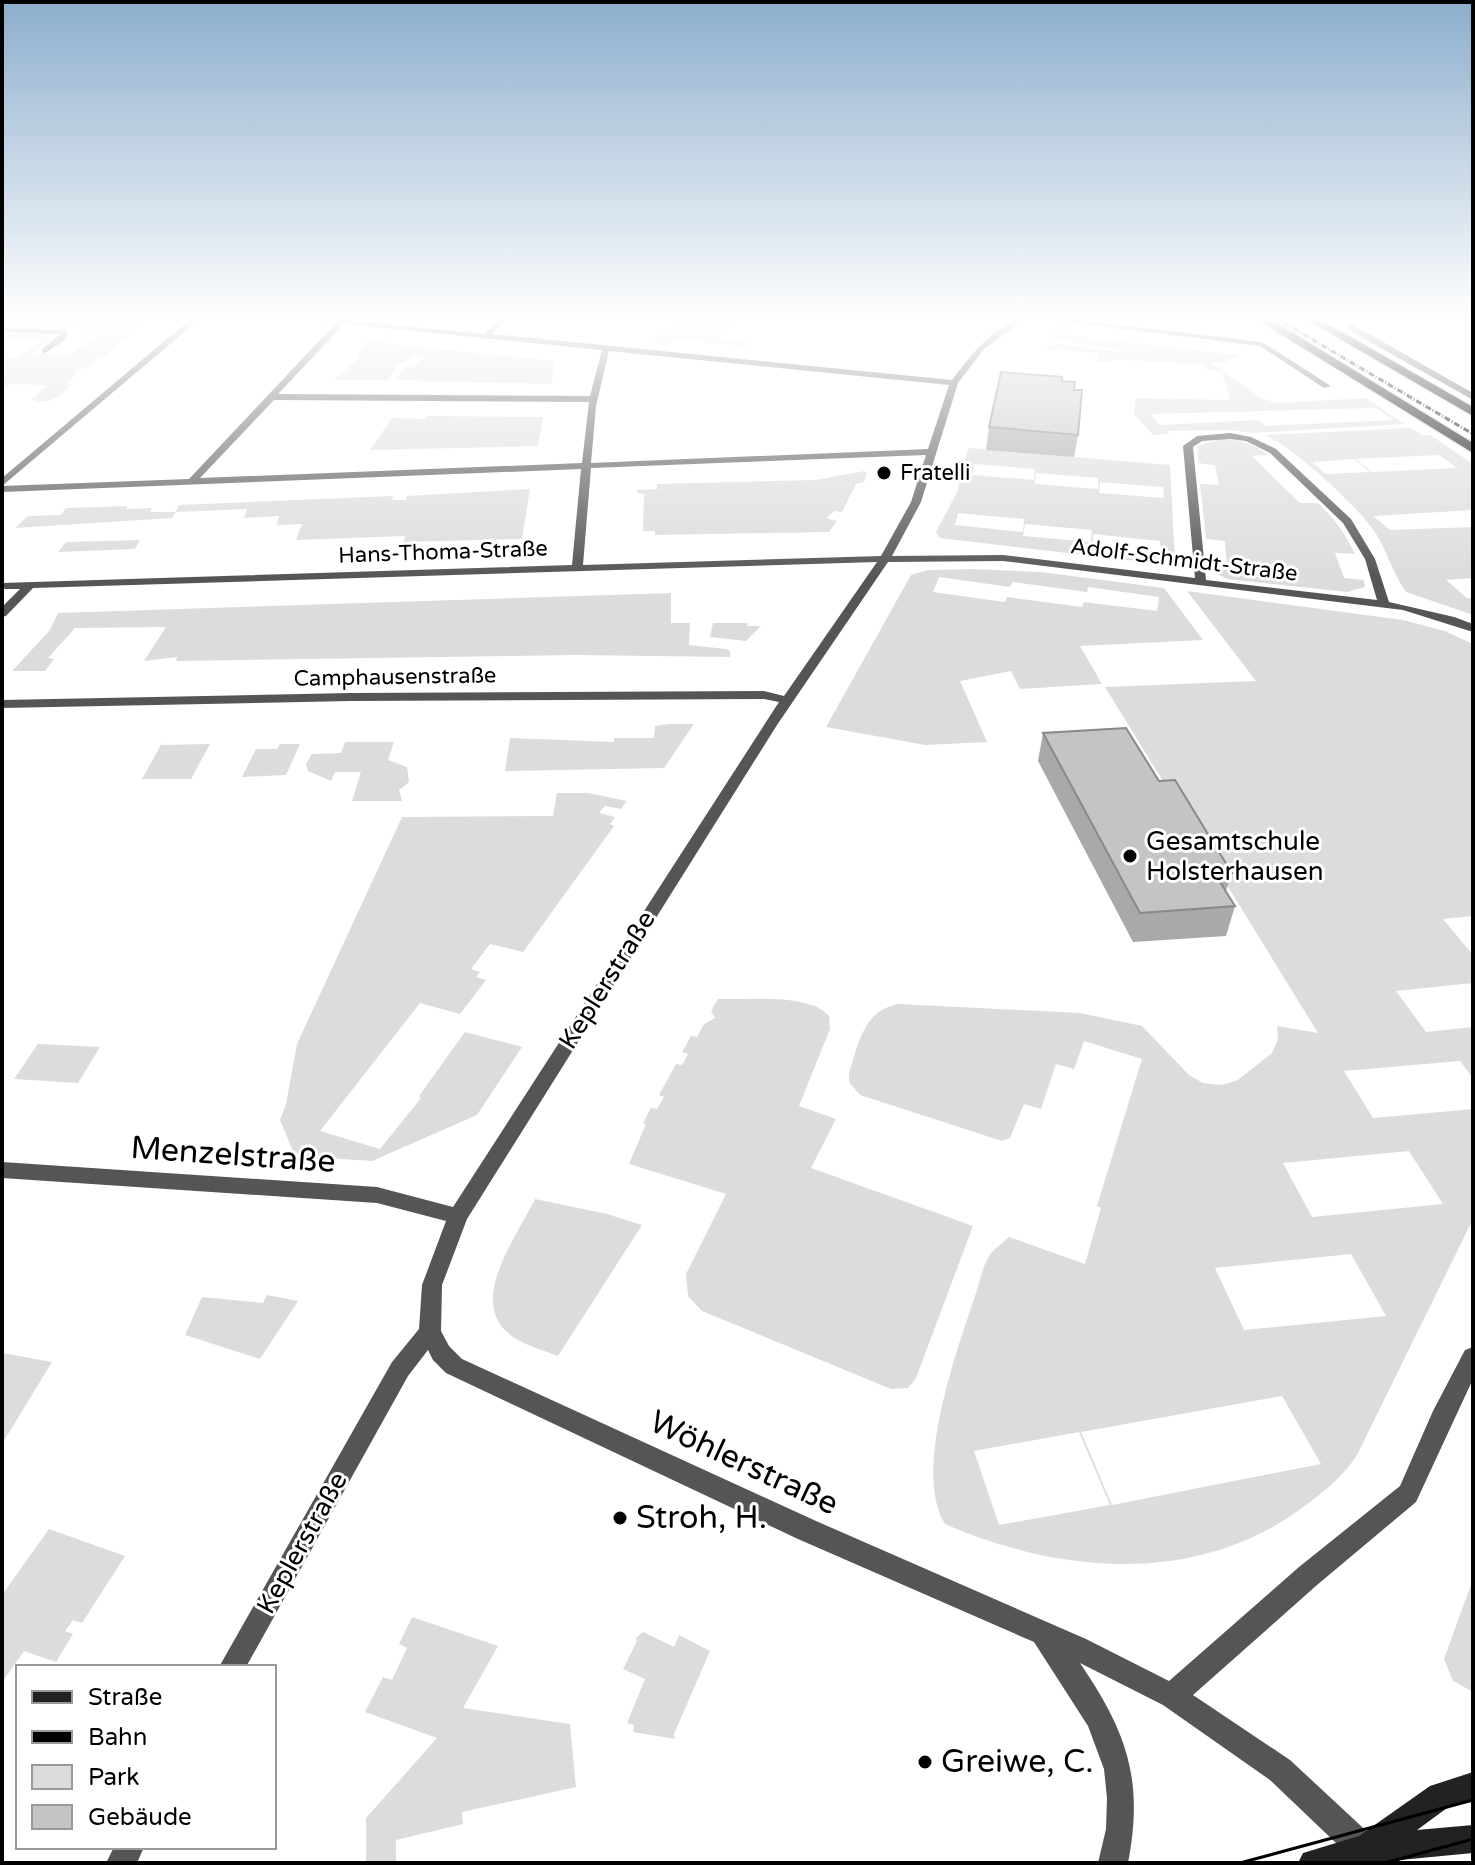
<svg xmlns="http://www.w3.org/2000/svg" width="1475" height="1865" viewBox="0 0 1475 1865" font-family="'Varela Round',sans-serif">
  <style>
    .green { fill: #dcdcdc; fill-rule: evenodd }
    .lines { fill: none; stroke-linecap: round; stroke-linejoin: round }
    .highway-casing { stroke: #dbdbdb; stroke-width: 3 }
    .street { fill: #555; fill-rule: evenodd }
    .secondary { fill: #222; fill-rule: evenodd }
    .highway { fill: #000; fill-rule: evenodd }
    .tram { stroke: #000; stroke-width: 3 }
    .rail { stroke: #000; stroke-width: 3; stroke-dasharray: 6 2 1 2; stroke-linecap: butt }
    .wall { fill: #a9a9a9 }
    .building { fill: #c4c4c4; stroke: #898989; stroke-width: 2 }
    .poi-dot { fill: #000; stroke: #fff; stroke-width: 3 }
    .labels { text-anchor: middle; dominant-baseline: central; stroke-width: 6; stroke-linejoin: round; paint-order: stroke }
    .far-poi-label { font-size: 22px; fill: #000; stroke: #fff; text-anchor: start }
    .far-street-label { font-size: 22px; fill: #000; stroke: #fff }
    .poi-label { font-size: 26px; fill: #000; stroke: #fff; text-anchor: start }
    .street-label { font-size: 26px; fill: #000; stroke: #fff }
    .near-street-label { font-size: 32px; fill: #000; stroke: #fff }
    .near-poi-label { font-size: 32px; fill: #000; stroke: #fff; text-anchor: start }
  </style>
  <rect width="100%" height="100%" fill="#fff"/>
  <path class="green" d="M2 317H152L178 320 148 321 106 355 98 356 91 365 74 372 77 373 65 384 72 385C58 396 49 407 31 399L48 385 9 384 2 390V354H8L5 358H16L43 339 2 340V334H46L50 339 30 354 71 355 103 330H81L88 323 62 327 2 328V325L14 323 13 320 2 321Z
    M681 317H740L732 329 726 328 717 338 744 341 748 346 672 339 665 345 653 344Z
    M1056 334 1238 355 1224 363H1211L1261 398 1277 403 1366 398 1404 424 1253 433 1228 430 1169 431 1168 434 1153 435 1134 414 1136 398 1230 400 1222 372 1207 370 1206 365 1113 359 1111 363 1096 361 1099 353 1036 349 1047 348 1054 343 1117 352 1120 349 1054 340 1056 337 1052 336ZM1376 408 1393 420 1265 426 1259 420 1160 425 1150 414Z
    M369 339 390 344 554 361 552 384 396 380 407 367 412 368 426 357 415 355 403 363 395 362 396 367 388 380H333L344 373 347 366 358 360 356 356Z
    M427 416 539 417H543L538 446 370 450 392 418 424 419Z
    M1411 428 1422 435H1430L1473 464V510L1373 516 1390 530 1473 527V578L1446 580 1467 598H1473V615L1406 592C1393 574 1387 551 1375 532 1358 507 1292 445 1264 435ZM1439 455 1457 468 1372 472 1356 459ZM1354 459 1370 472 1326 474 1312 462Z
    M1222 439C1240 440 1254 443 1268 455L1252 456 1300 503H1318C1335 519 1345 533 1355 554L1335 553 1344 578 1364 580 1365 587 1347 592 1227 579 1209 570 1208 565 1227 566 1225 541 1206 539 1200 484 1219 485 1215 465 1198 463 1197 446Z
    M968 448 1170 465 1175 561 1162 564 940 538 936 532 957 492ZM974 464 1035 469 1034 480 972 475ZM1036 473 1098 478V489L1035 484ZM1100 482 1163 487 1164 498 1099 493ZM958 513 1024 519 1023 532 955 525ZM1025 524 1092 530 1091 542 1023 536ZM1093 534 1160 541 1161 554 1093 548Z
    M865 471 867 474 864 482 856 484 842 512 835 511 826 518 837 521 829 532 655 535V531H643L644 494 637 493V490L657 489V484L815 480Z
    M530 489 522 539 404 542 405 536 296 540 302 524 277 525 279 516 244 518 247 509 176 512 172 518 15 528 28 516 61 515 66 508 127 506 126 509 152 508 150 512H175L179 505 393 496 392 500H406L407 496Z
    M140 540 135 549 58 552 66 542Z
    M973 569 1041 572 1164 588 1203 640 1080 646 1102 684 1020 689 1011 671 960 681 987 742 925 745 826 727 911 575 927 570ZM939 577 1010 587 1013 582 1087 592 1088 587 1159 597 1157 611 1084 602 1082 607 1007 597 1005 602 933 592Z
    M1187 591 1403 620 1445 631 1473 644V916L1443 919 1473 955V983L1396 991 1426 1032 1473 1027V1078L1460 1061 1344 1071 1373 1118 1473 1109V1219L1358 1453C1345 1476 1323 1492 1302 1508 1196 1586 1060 1574 945 1524 913 1473 955 1356 973 1302 979 1287 982 1263 993 1251L1009 1237 1085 1264 1101 1208 1097 1206 1142 1059 1084 1041 1074 1069 1056 1064 1041 1109 1024 1104 1010 1138 1002 1141 860 1095 849 1082V1073C859 1043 863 1011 898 1004L1080 1013 1142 1026 1189 1075 1203 1083 1222 1085 1238 1080 1272 1053 1278 1039 1277 1026 1318 1033 1105 687 1256 681ZM1409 1151 1443 1204 1312 1217 1283 1163ZM1351 1254 1386 1316 1244 1330 1215 1268ZM1282 1396 1321 1464 1112 1505 1081 1432ZM1079 1432 1110 1505 999 1525 974 1451Z
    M671 593V623H690L689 645 726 649 730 651V657L577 655 176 661 177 657 144 661 166 627 75 628 48 658 54 659 45 671H12L50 630 58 613Z
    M713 623H748L747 626H761L746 641 710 637Z
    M669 724H694L664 768 505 771 510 738 614 742V738H654L655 726Z
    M345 742H394L388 760 407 767 409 782 399 790 402 801H352L361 772H335L331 781 308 771 306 764 312 754 341 753Z
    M162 743V745L210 744 191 779H142Z
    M280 744H300L286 775 242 777 256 749H277Z
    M557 793H588L627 801 621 809 605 806 599 813 615 817 610 824 614 826 523 952 490 944 471 969 480 972 476 977 486 980 460 1014 420 1003 320 1131 380 1149 421 1098 419 1096 465 1032 522 1047 477 1115 372 1161 295 1156 280 1120 286 1104 297 1044 402 817 553 816Z
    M718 999C747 1000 810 993 829 1016L830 1029 799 1106 836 1119 811 1168 973 1226 916 1378 908 1388 891 1389 702 1311 688 1296 686 1274 726 1194 629 1164 646 1124 643 1123 651 1108 657 1109 664 1097 659 1095 676 1064 682 1065 688 1054 682 1052 691 1036 697 1037 704 1024 715 1018 711 1011Z
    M38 1044 100 1047 78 1083 14 1079Z
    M535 1199 607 1214 642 1225 558 1356C541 1349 519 1344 506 1331 470 1296 518 1235 535 1199Z
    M267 1295 298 1301 260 1359 185 1335 202 1297 263 1303Z
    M2 1353 52 1362 2 1444Z
    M49 1529 125 1556 82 1623 73 1620 65 1631 73 1634 56 1662 24 1651 3 1681 2 1595Z
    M1473 1579V1692L1453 1681 1444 1659Z
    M412 1617 498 1646 463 1708 570 1724 576 1787 462 1812 463 1824 396 1840V1863H366V1818L437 1738 365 1712 383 1677 392 1680 407 1648 399 1644Z
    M643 1632 674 1647 679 1635 710 1651 674 1734 676 1742 675 1739 633 1732 634 1725 627 1723 645 1679 623 1669 637 1641 636 1638Z"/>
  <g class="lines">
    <g class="highway-casing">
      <path id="highway" d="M1253 317H1267L1473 443V453Z
        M1302 317H1316L1473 407V416Z"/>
    </g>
    <path class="street" d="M193 317H202L2 486V478Z
      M290 317H317L484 334 501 317H509L492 334 952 380C967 360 1000 317 1027 317L984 349 958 383 921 502 892 556 1003 555 1195 578 1183 446 1197 436 1230 433 1251 437 1276 449 1351 519 1375 559 1389 602 1454 617 1473 624V632L1403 610 1003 561 888 562 777 725 467 1219 442 1285 441 1331 449 1346 462 1359 816 1521 1086 1639 1169 1681 1299 1567 1400 1486 1433 1411 1465 1350 1473 1347V1379L1416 1502 1317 1585 1193 1695 1290 1760 1375 1839 1388 1863H1357L1270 1780 1163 1705 1080 1663C1127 1732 1144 1780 1128 1863H1098L1106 1829 1107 1798 1104 1769 1088 1726 1034 1642 798 1539 446 1373 433 1360 428 1350 408 1376 246 1667H219L392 1362 419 1329 422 1285 446 1221 377 1203 2 1178V1162L377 1187 453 1207 779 702 764 699 350 701 2 708V700L350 693 764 691 784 696 877 562 33 588 6 616 2 617V607L20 589H2V583L572 565 581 469 2 492V486L189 479 336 323ZM344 324 602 350 590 396 278 394ZM609 351 949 385 928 449 591 463 596 406ZM274 400 589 402 582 463 200 478ZM1230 439 1246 441 1270 453 1343 523 1365 559 1377 600 1206 580 1193 447 1202 441ZM926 455 911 502 881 556 583 565 591 468Z
      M1027 317H1051L1262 342 1331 386 1324 388 1260 346Z
      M1347 325H1353L1473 393V400L1347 329Z
      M2 328 64 330 68 332 66 339 44 354 41 350 60 334 2 332Z
      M114 1847H144L137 1863H106Z"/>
    <path class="secondary" d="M1473 1772V1800L1447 1808 1417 1830 1473 1825V1853L1369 1863H1298L1303 1853 1359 1836 1430 1786Z"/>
    <use href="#highway" class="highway"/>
    <path class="tram" d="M1240 1863 1473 1800
      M1385 1863 1473 1839"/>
    <path class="rail" d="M1274 317 1473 434"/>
  </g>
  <path class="wall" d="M1062 381 1074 390 1078 435 1074 457 986 450 989 427Z
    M1043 733 1159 781 1232 873 1226 891 1235 906 1226 936 1133 942 1038 761Z"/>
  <path class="building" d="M1001 372 1062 377V381L1075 382 1074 390H1082L1078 435 989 427Z
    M1126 728 1159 781 1175 780 1214 844 1232 873 1215 874 1235 906 1140 913 1043 733Z"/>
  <linearGradient id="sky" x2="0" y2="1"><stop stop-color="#8cadcc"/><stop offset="0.55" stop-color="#fff"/><stop offset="1" stop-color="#fff" stop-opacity="0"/></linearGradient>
  <rect width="1475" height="578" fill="url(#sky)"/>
  <g class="poi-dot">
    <circle cx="884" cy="473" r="8"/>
    <circle cx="1130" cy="856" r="8"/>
    <circle cx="620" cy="1518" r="8"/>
    <circle cx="925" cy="1762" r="8"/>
  </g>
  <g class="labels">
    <g class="far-poi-label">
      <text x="900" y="473">Fratelli</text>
    </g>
    <g class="far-street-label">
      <text transform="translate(443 552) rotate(-2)">Hans-Thoma-Straße</text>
      <text transform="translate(1184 560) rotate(7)">Adolf-Schmidt-Straße</text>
      <text transform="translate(395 677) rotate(-1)">Camphausenstraße</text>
    </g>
    <g class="poi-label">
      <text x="1146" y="841">Gesamtschule<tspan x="1146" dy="30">Holsterhausen</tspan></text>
    </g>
    <g class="street-label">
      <text transform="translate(607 980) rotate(-58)">Keplerstraße</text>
      <text transform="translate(302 1543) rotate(-61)">Keplerstraße</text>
    </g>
    <g class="near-street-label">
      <text transform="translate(233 1155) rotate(4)">Menzelstraße</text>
      <text transform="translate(744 1463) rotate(25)">Wöhlerstraße</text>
    </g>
    <g class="near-poi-label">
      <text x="636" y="1518">Stroh, H.</text>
      <text x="941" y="1762">Greiwe, C.</text>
    </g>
  </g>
  <rect width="1475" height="1865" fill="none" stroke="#000000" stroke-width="8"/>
  <rect x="16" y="1665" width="260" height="184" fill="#ffffff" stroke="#999999" stroke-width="2"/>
  <rect x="32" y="1691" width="40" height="12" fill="#222222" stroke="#999999" stroke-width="2"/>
  <text x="88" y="1705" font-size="24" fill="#000000">Straße</text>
  <rect x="32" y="1731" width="40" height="12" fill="#000000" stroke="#999999" stroke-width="2"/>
  <text x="88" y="1745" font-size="24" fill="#000000">Bahn</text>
  <rect x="32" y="1765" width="40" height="24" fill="#dcdcdc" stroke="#999999" stroke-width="2"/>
  <text x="88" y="1785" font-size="24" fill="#000000">Park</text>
  <rect x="32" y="1805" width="40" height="24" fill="#c4c4c4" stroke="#999999" stroke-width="2"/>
  <text x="88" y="1825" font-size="24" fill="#000000">Gebäude</text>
</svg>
